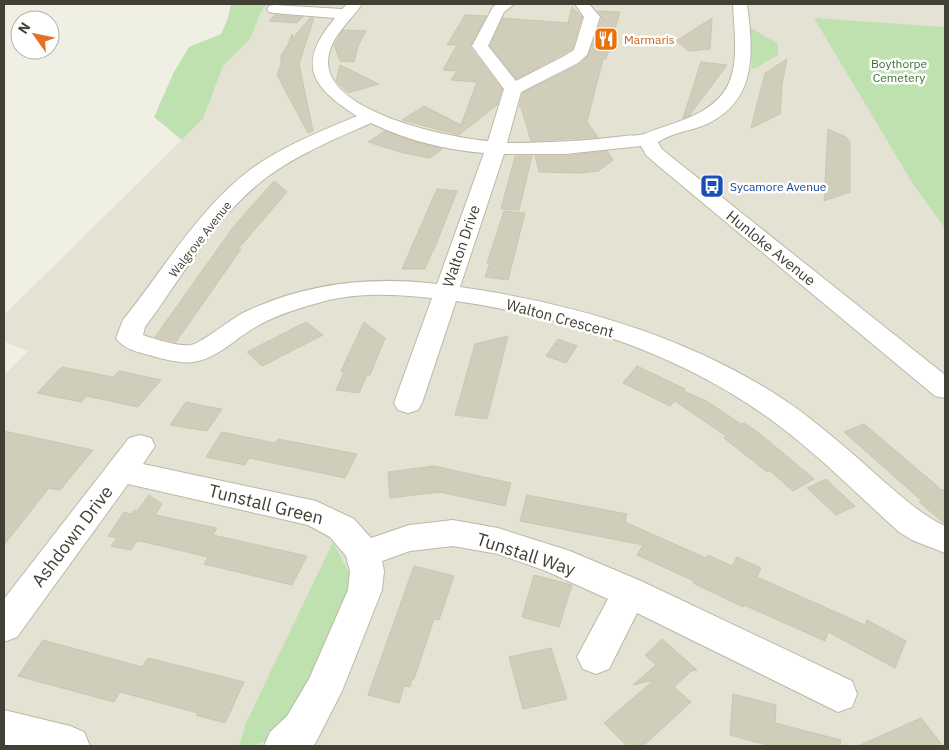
<svg xmlns="http://www.w3.org/2000/svg" width="949" height="750" viewBox="0 0 949 750" font-family="'IBM Plex Sans',sans-serif">
  <style>
    .residential { fill: #e4e2d3 }
    .green { fill: #bfe1b0 }
    .building { fill: #d1cdbb; stroke: #cbc6af }
    .lines { fill: none; stroke-linecap: round; stroke-linejoin: round }
    .minor-casing { stroke: #bab9a8; stroke-width: 2 }
    .minor { fill: #fff; fill-rule: evenodd }
    .labels { text-anchor: middle; dominant-baseline: central; stroke-width: 5; stroke-linejoin: round; paint-order: stroke }
    .far-food-label { font-size: 12px; fill: #c56008; stroke: #fff; text-anchor: start }
    .far-park-label { font-size: 12px; fill: #376d2e; stroke: #fff }
    .far-transit-label { font-size: 12px; fill: #164399; stroke: #fff; text-anchor: start }
    .far-street-label { font-size: 12px; fill: #424035; stroke: #fff }
    .street-label { font-size: 15px; fill: #424035; stroke: #fff }
    .near-street-label { font-size: 18px; fill: #424035; stroke: #fff }
  </style>
  <rect width="100%" height="100%" fill="#f0efe4"/>
  <path class="residential" d="M268 4H945V746H4V375L28 351 4 342V315L203 119 223 66 250 39 262 10Z"/>
  <path class="green" d="M231 4H268L262 10 250 39 223 66 203 119 182 140 154 117 174 72 189 47 221 34 228 18Z
    M814 18 945 27V228L913 184Z
    M749 27 778 44V55L754 69 752 68Z
    M333 542 349 573 351 588 296 715 271 739 252 746H239L246 723Z"/>
  <path class="building" d="M572 7 582 17 572 49 516 79 490 46 503 18 568 23Z
    M598 11 620 12 606 59H603L587 122 598 137 531 141 521 107H519L523 93 579 65 588 56 602 18Z
    M275 15 303 17 297 23 269 21Z
    M465 15 486 16 470 47 502 89 497 105 459 135 402 120 424 106 461 125 477 82 451 80 457 71 443 70 457 45H447Z
    M310 18H314L299 64 313 131 308 133 277 75 281 64V55L288 45 292 34 293 38Z
    M712 18 710 49 689 51 676 41Z
    M343 30 366 31 358 46 354 62 340 61 334 45Z
    M787 59 782 84 780 114 751 128 765 73Z
    M701 62 727 65 689 116 683 118Z
    M340 65 379 84 348 93 336 81Z
    M828 129 846 137 850 141V192L824 201Z
    M385 131 412 141 442 149 430 158 404 153 368 142Z
    M607 151 613 160 598 171 580 173 539 172 535 156H565Z
    M515 156H532L519 210 501 209Z
    M274 181 287 192 238 249H241L176 342 155 337 234 226Z
    M437 189 457 191 433 252H432L425 269H402Z
    M504 211 525 213 508 280 485 277 490 263H487Z
    M306 322 323 335 262 366 247 352Z
    M364 322 385 338 370 375H367L359 393 336 390 344 372 341 371Z
    M508 336 487 419 455 415 475 344Z
    M558 339 577 346 566 363 546 356Z
    M637 366 685 389 684 391 708 402 741 424 744 423 759 433 814 479 793 491 770 471 767 472 724 438 726 436 675 401 670 406 623 383Z
    M62 367 113 377 119 371 161 380 138 407 86 396 81 402 37 393Z
    M186 402 204 406 222 409 207 431 170 425Z
    M864 424 942 490 945 489V524L919 502 922 501 844 432Z
    M4 431 93 450 60 490 49 488 4 545Z
    M222 432 275 443 278 439 357 454 345 478 249 458 245 465 206 457Z
    M434 466 511 483 505 506 440 492 390 498 388 472Z
    M826 479 844 496 855 506 836 515 807 488Z
    M149 495 162 504 155 515 217 528 213 535 307 556 292 585 204 564 208 557 140 541 136 542 131 550 111 546 117 538 108 536 124 512 131 514 134 510 137 511Z
    M527 495 627 514 625 522 706 558 708 555 732 566 737 557 761 568 757 577 865 625 867 620 906 641 895 668 828 632 825 641 744 605 743 607 693 583 694 581 637 555 643 545 520 521Z
    M414 566 454 576 439 620 434 619 414 679H412L410 687 404 686 399 703 368 695Z
    M534 575 572 585 559 627 522 617Z
    M662 639 697 670 691 671 674 687 691 702 643 746H627L604 723 654 680 633 685 656 665 645 655Z
    M43 640 142 667 148 658 244 682 225 723 196 715 198 713 120 692 114 702 18 676Z
    M551 648 567 699 523 709 509 657Z
    M733 694 776 705 775 723 841 740 840 746H770L730 735Z
    M921 718 943 746H858Z"/>
  <g class="lines">
    <g class="minor-casing">
      <path id="minor" d="M347 4H362C350 22 328 38 328 63 329 113 450 138 488 141L504 89 472 46 493 7 497 4H514L504 12 488 46 516 81 566 55 574 50 584 17 575 4H589L600 17 587 55 578 63 521 92 507 143C547 143 585 141 625 136 630 135 639 136 644 134 673 122 714 116 729 83 739 60 734 29 733 4H747C753 50 758 98 709 123 693 131 672 132 658 142L661 148 669 155 945 375V398L935 396 655 163 646 155 641 146 565 154H504L460 287C579 304 705 341 803 413 830 434 856 456 881 479 901 496 921 515 945 526V553L912 540 899 532C859 496 821 457 778 425 686 355 568 317 456 301L422 403 418 410 408 413 398 410 394 403 432 298C393 294 355 292 318 303 296 309 273 316 254 328 234 340 217 358 194 362 179 364 160 358 145 354 134 351 123 348 116 338L123 320C164 269 198 209 251 169 283 146 321 131 357 116 311 87 296 64 335 18L274 13 269 12 267 9 269 6 274 5 342 9ZM371 123C406 140 446 150 484 153L437 284C372 276 307 283 247 311 231 318 204 342 191 345 180 347 154 339 143 335L145 327C183 276 215 216 267 177 298 154 335 139 371 123Z
        M140 435 151 438 155 446 143 464 316 501 354 519 371 538 409 525 453 520 498 528 570 551 641 581 852 681 857 694 852 707 838 712 637 613 609 669 596 674 583 669 577 657 608 599 546 571 498 554 453 546 410 551 382 561 384 571 382 590 342 691 315 744 312 746H264L270 732 287 716 309 679 348 590 350 571 346 556 330 537 308 525 128 484 17 637 4 642V599L129 438Z
        M4 710 70 726 84 732 90 746H4Z"/>
    </g>
    <use href="#minor" class="minor"/>
  </g>
  <defs>
    <g id="restaurant-square" transform="scale(1.25)"><rect x="-9" y="-9" width="18" height="18" rx="4" fill="#e8710a" stroke="#fff"/><path d="M-5-6h1v4h1v-4h1v4h1v-4h1v5L-1.5 .5V6h-2V.5L-5-1ZM5-6V6H3V1.5H1.5Q1.5-4 5-6Z" fill="#fff"/></g>
    <g id="bus-square" transform="scale(1.25)"><rect x="-9" y="-9" width="18" height="18" rx="4" fill="#1a4fb4" stroke="#fff"/><path d="M-5-6H5V4H4V6H2V4H-2V6H-4V4H-5ZM-3.5-4V0h7V-4ZM-3.5 1.2v1.5H-2V1.2ZM2 1.2v1.5H3.5V1.2Z" fill="#fff"/></g>
  </defs>
  <g fill-rule="evenodd">
    <use href="#restaurant-square" x="606" y="39"/>
    <use href="#bus-square" x="712" y="186"/>
  </g>
  <g class="labels">
    <g class="far-food-label">
      <text x="624" y="39">Marmaris</text>
    </g>
    <g class="far-park-label">
      <text x="899" y="63">Boythorpe<tspan x="899" dy="14">Cemetery</tspan></text>
    </g>
    <g class="far-transit-label">
      <text x="730" y="186">Sycamore Avenue</text>
    </g>
    <g class="far-street-label">
      <text transform="translate(200 239) rotate(-52)">Walgrove Avenue</text>
    </g>
    <g class="street-label">
      <text transform="translate(461 246) rotate(-71)">Walton Drive</text>
      <text transform="translate(771 248) rotate(39)">Hunloke Avenue</text>
      <text transform="translate(560 318) rotate(15)">Walton Crescent</text>
    </g>
    <g class="near-street-label">
      <text transform="translate(266 504) rotate(14)">Tunstall Green</text>
      <text transform="translate(72 536) rotate(-53)">Ashdown Drive</text>
      <text transform="translate(526 554) rotate(18)">Tunstall Way</text>
    </g>
  </g>
  <rect width="949" height="750" fill="none" stroke="#424035" stroke-width="10"/>
  <g transform="translate(35 35) rotate(303)"><circle r="24" fill="#ffffff" stroke="#b3b3ae"/>
  <path d="M0-4L9 19L0 12L-9 19Z" fill="#e57127"/>
  <text y="-8" font-size="14" font-weight="bold" text-anchor="middle" fill="#424035">N</text>
  </g>
</svg>
